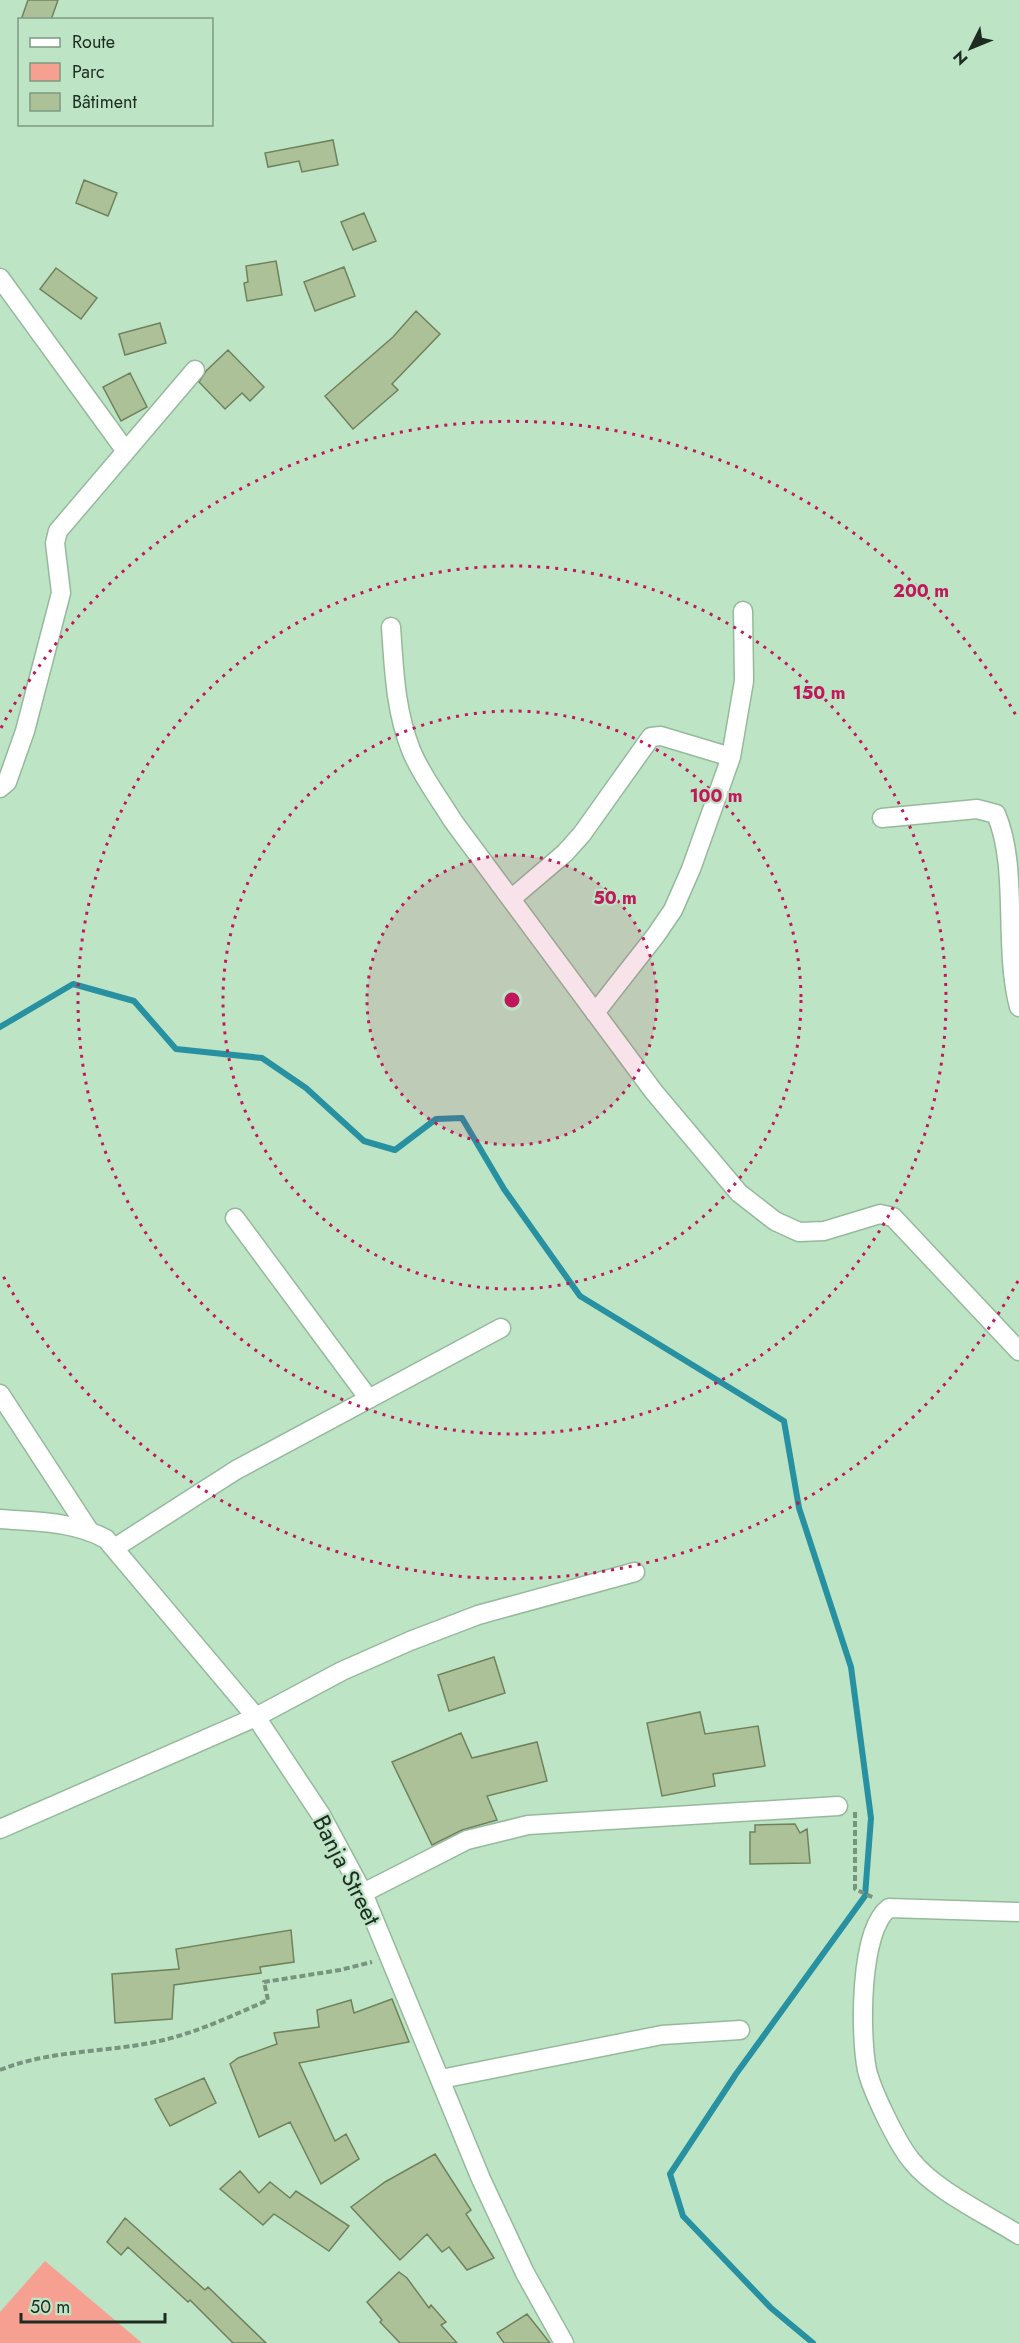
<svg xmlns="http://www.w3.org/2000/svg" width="1019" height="2343" viewBox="0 0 1019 2343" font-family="Jost,sans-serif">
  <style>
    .green { fill: #f6a092 }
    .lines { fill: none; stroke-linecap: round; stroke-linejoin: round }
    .stream { stroke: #2891a1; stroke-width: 6 }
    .building { fill: #adc199; stroke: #6f825c; stroke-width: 1.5 }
    .street-casing { stroke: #95ba9b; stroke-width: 21 }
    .path { stroke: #78947d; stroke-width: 4; stroke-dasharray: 6 3; stroke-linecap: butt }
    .street { stroke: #fff; stroke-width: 18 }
    .ring { fill: none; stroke: #c2185b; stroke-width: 3; stroke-dasharray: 3 6 }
    .labels { text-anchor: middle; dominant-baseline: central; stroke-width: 4.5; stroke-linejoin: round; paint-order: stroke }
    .street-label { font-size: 24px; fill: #1d2b20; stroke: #bde4c4 }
    .centre { fill: #c2185b; stroke: #bde4c4; stroke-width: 3 }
    .ring-label { font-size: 18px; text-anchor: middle; font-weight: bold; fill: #c2185b; stroke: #bde4c4; stroke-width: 4.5; stroke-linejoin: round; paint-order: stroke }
  </style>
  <rect width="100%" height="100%" fill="#bde4c4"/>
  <path class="green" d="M45 2261 142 2343H0V2312Z"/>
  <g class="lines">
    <path class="stream" d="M0 1027 73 984 134 1001 176 1049 262 1058 306 1088 364 1141 395 1150 436 1119 462 1118 504 1189 580 1296 784 1421 799 1508 851 1667 871 1818 865 1896 736 2074 670 2174 683 2216 771 2308 813 2343"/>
  </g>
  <path class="building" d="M28 0H58L51 20H21Z
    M333 140 338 165 302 172 299 161 268 167 265 153Z
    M84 180 117 193 108 216 76 203Z
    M364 213 376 241 353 250 341 222Z
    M276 261 282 295 247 301 244 283 248 282 246 266Z
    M344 267 355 296 315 311 304 282Z
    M56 268 97 298 81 319 40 289Z
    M416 311 440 334 392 384 398 390 353 429 325 396 393 337Z
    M160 323 166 343 125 355 119 334Z
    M228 350 264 387 250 401 242 393 225 409 199 382 206 371Z
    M130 373 147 407 121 421 103 387Z
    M494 1657 505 1693 449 1711 438 1675Z
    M700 1712 705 1734 758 1726 765 1766 713 1774 715 1786 662 1796 647 1723Z
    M461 1733 472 1758 537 1742 547 1781 487 1796 497 1820 462 1830 432 1845 392 1762Z
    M795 1824 800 1833 807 1829 810 1863 750 1864V1832H755V1825Z
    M291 1930 294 1962 260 1967 261 1973 174 1985 172 2019 115 2023 112 1974 179 1969 176 1949Z
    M392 1999 409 2042 299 2063 335 2141 346 2134 359 2159 321 2184 290 2122 259 2137 230 2064 238 2058 277 2044 274 2033 319 2027 317 2010 351 2000 354 2013Z
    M204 2078 216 2103 170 2126 155 2099Z
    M435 2154 471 2210 466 2214 494 2258 467 2270 449 2247 442 2252 427 2234 400 2260 351 2207 385 2182Z
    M240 2171 259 2193 270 2182 290 2198 296 2191 349 2226 329 2251 274 2214 263 2225 220 2189Z
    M125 2218 205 2290 208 2287 266 2343H233L190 2300 188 2302 128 2247 121 2255 107 2242Z
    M399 2272 407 2278 429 2308 431 2305 446 2322 441 2325 457 2343H400L380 2322 382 2320 367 2302Z
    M527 2314 550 2343H504L497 2333Z"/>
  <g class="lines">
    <g class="street-casing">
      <path id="street" d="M0 278 125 450
        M391 627C394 668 395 710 411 750 421 775 439 798 453 821L654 1092 739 1193 775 1221 799 1232 824 1231 880 1214 893 1217 1019 1351
        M0 788 7 782 25 731 61 593 55 543 58 531 195 370
        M882 818 977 809 996 814C1019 867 1003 947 1019 1007
        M511 899 565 853 582 834 651 737 661 736 731 757
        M595 1013 656 935 673 910 691 869 731 757 744 681 743 611
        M235 1218 369 1399
        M0 1394 88 1529
        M0 1519C37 1522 73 1521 106 1539L256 1717 321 1815 363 1893 481 2179 525 2273 564 2343
        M116 1547 236 1470 501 1328
        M0 1829 256 1717 342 1671 410 1641 478 1615 635 1572
        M363 1893 467 1840 528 1825 838 1806
        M1019 1912 889 1908C859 1930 860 2035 867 2070 872 2091 897 2143 911 2160 934 2190 986 2214 1019 2235
        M441 2079 662 2035 740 2030"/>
    </g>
    <path class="path" d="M855 1812V1889L874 1898
      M0 2070C52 2049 110 2053 164 2040 200 2031 234 2015 268 2000L264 1982 340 1970 372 1962"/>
    <use href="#street" class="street"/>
  </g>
  <circle cx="512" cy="1000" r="145" fill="#c2185b" fill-opacity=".12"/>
  <g class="ring">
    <circle cx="512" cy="1000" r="145"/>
    <circle cx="512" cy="1000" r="289"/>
    <circle cx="512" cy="1000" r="434"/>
    <path d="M1018 1281A579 579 0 0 1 1 1272M1 728A579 579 0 0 1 1018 719"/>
  </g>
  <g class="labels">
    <g class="street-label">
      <text transform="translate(347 1870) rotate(63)">Banja Street</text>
    </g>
  </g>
  <circle cx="512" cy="1000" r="9" class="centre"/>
  <g class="ring-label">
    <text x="921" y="597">200 m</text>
    <text x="819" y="699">150 m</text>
    <text x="716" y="802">100 m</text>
    <text x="615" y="904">50 m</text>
  </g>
  <rect x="18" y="18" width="195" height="108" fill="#bde4c4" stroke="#7d9a82" stroke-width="1.5"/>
  <rect x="30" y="38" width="30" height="9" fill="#ffffff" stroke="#7d9a82" stroke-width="1.5"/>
  <text x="72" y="48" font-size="18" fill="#1d2b20">Route</text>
  <rect x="30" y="63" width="30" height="18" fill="#f6a092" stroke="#7d9a82" stroke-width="1.5"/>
  <text x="72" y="78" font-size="18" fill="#1d2b20">Parc</text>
  <rect x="30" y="93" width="30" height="18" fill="#adc199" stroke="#7d9a82" stroke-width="1.5"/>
  <text x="72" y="108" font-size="18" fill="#1d2b20">Bâtiment</text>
  <g transform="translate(971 48) rotate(227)" stroke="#bde4c4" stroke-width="4.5" paint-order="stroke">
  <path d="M0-4.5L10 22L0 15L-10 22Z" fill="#1d2b20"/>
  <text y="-9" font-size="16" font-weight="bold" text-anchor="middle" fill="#1d2b20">N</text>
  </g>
  <path d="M21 2313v9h144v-9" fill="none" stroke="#1d2b20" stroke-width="3"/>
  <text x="30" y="2313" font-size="18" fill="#1d2b20" stroke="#bde4c4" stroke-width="4.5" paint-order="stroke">50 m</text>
</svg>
